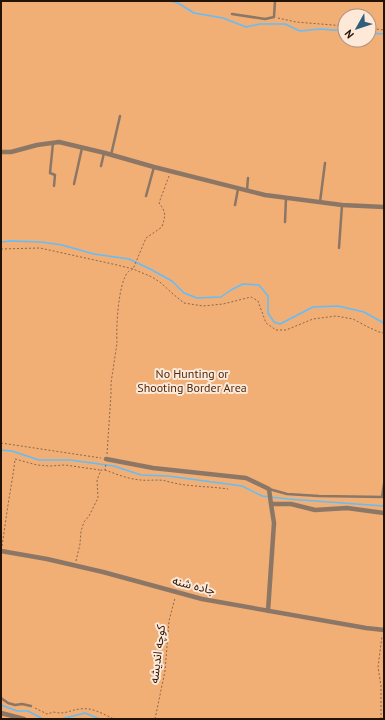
<svg xmlns="http://www.w3.org/2000/svg" width="385" height="720" viewBox="0 0 385 720" font-family="'PT Sans','Noto Sans Arabic',sans-serif">
  <style>
    .green { fill: #f1ae75; fill-rule: evenodd }
    .lines { fill: none; stroke-linecap: round; stroke-linejoin: round }
    .stream { stroke: #60befc; stroke-width: 1.5 }
    .path { stroke: #8a684c; stroke-width: 1; stroke-dasharray: 2 2; stroke-linecap: butt }
    .service { stroke: #8c7766; stroke-width: 2.5 }
    .minor { stroke: #8c7766; stroke-width: 4.5 }
    .labels { text-anchor: middle; dominant-baseline: central; stroke-width: 4; stroke-linejoin: round; paint-order: stroke }
    .park-label { font-size: 12px; fill: #4c2c0f; stroke: #fee8d8 }
    .street-label { font-size: 12px; fill: #241203; stroke: #fee8d8 }
  </style>
  <rect width="100%" height="100%" fill="#f4c097"/>
  <path class="green" d="M1 1H384V719H1ZM345 16H369V40H345Z"/>
  <g class="lines">
    <path class="stream" d="M170 1 178 3 194 13 223 18 246 27 260 24H285L300 31 320 29 345 31
      M369 33 384 34
      M1 242 10 241 41 242 62 245 94 254 129 259 150 269 172 281 184 293 197 298 221 297 231 290 243 284 259 285 268 296V313L274 322 280 324 313 307 338 306 364 312 382 322 384 324
      M1 450 12 451 39 460H70L114 466 141 475 168 476 242 486 262 496 288 499 384 506
      M1 705 17 711H28L43 719H61L85 713 100 719"/>
    <path class="path" d="M278 18 296 22 345 26
      M369 28 384 30
      M1 249 40 248 117 265 133 269 146 238 162 227C165 216 167 213 159 203L169 176
      M1 443 101 458
      M107 454 111 394V383L117 343C116 329 118 283 128 272 129 271 132 270 133 269L152 277 161 283 173 294 184 303 203 306 223 304 251 297 258 301 266 323 276 330H286L313 319 336 316 353 319 368 327 379 332 384 333
      M105 470C116 474 128 479 141 480 148 481 160 479 166 481 186 487 207 486 228 489
      M2 546 8 505 14 468 15 459 37 465 50 466 65 465 100 470
      M76 561 80 544 81 531 84 522 89 516 98 498 97 480 101 470H105L106 463
      M35 708 47 714 54 712C64 715 70 710 80 709 92 707 103 714 114 719
      M155 719 165 671 169 621 175 598
      M381 719V686L378 667 382 636"/>
    <path class="service" d="M232 14 265 19 274 17 275 1
      M53 143 50 173 55 175 54 186
      M111 155 120 116
      M101 166 104 153
      M74 184 82 148
      M247 190 248 178
      M146 196 154 167
      M320 202 325 163
      M235 205 238 189
      M285 222 286 198
      M339 248 342 205
      M269 489 287 494 319 496 384 497
      M382 497 384 484
      M1 698 8 703 15 705 22 704 31 706"/>
    <path class="minor" d="M1 152H11L37 145 59 142 105 153 154 167 265 195 342 205 384 207
      M106 459 153 468 246 478 269 489 271 504H291L315 510 347 508 384 513
      M1 551 47 559 103 572 202 599 366 628 384 630
      M268 611 274 523 271 504
      M1 713 24 719"/>
  </g>
  <g class="labels">
    <g class="park-label">
      <text x="192" y="373">No Hunting or<tspan x="192" dy="14">Shooting Border Area</tspan></text>
    </g>
    <g class="street-label">
      <text transform="translate(194 585) rotate(14)">جاده شنه</text>
      <text transform="translate(157 654) rotate(-83)">کوچه اندیشه</text>
    </g>
  </g>
  <rect width="385" height="720" fill="none" stroke="#241203" stroke-width="4"/>
  <g transform="translate(357 28) rotate(231)"><circle r="19" fill="#fee8d8" stroke="#a79283"/>
  <path d="M0-3L7 15L0 10L-7 15Z" fill="#2f5d7d"/>
  <text y="-6" font-size="11" font-weight="bold" text-anchor="middle" fill="#241203">N</text>
  </g>
</svg>
